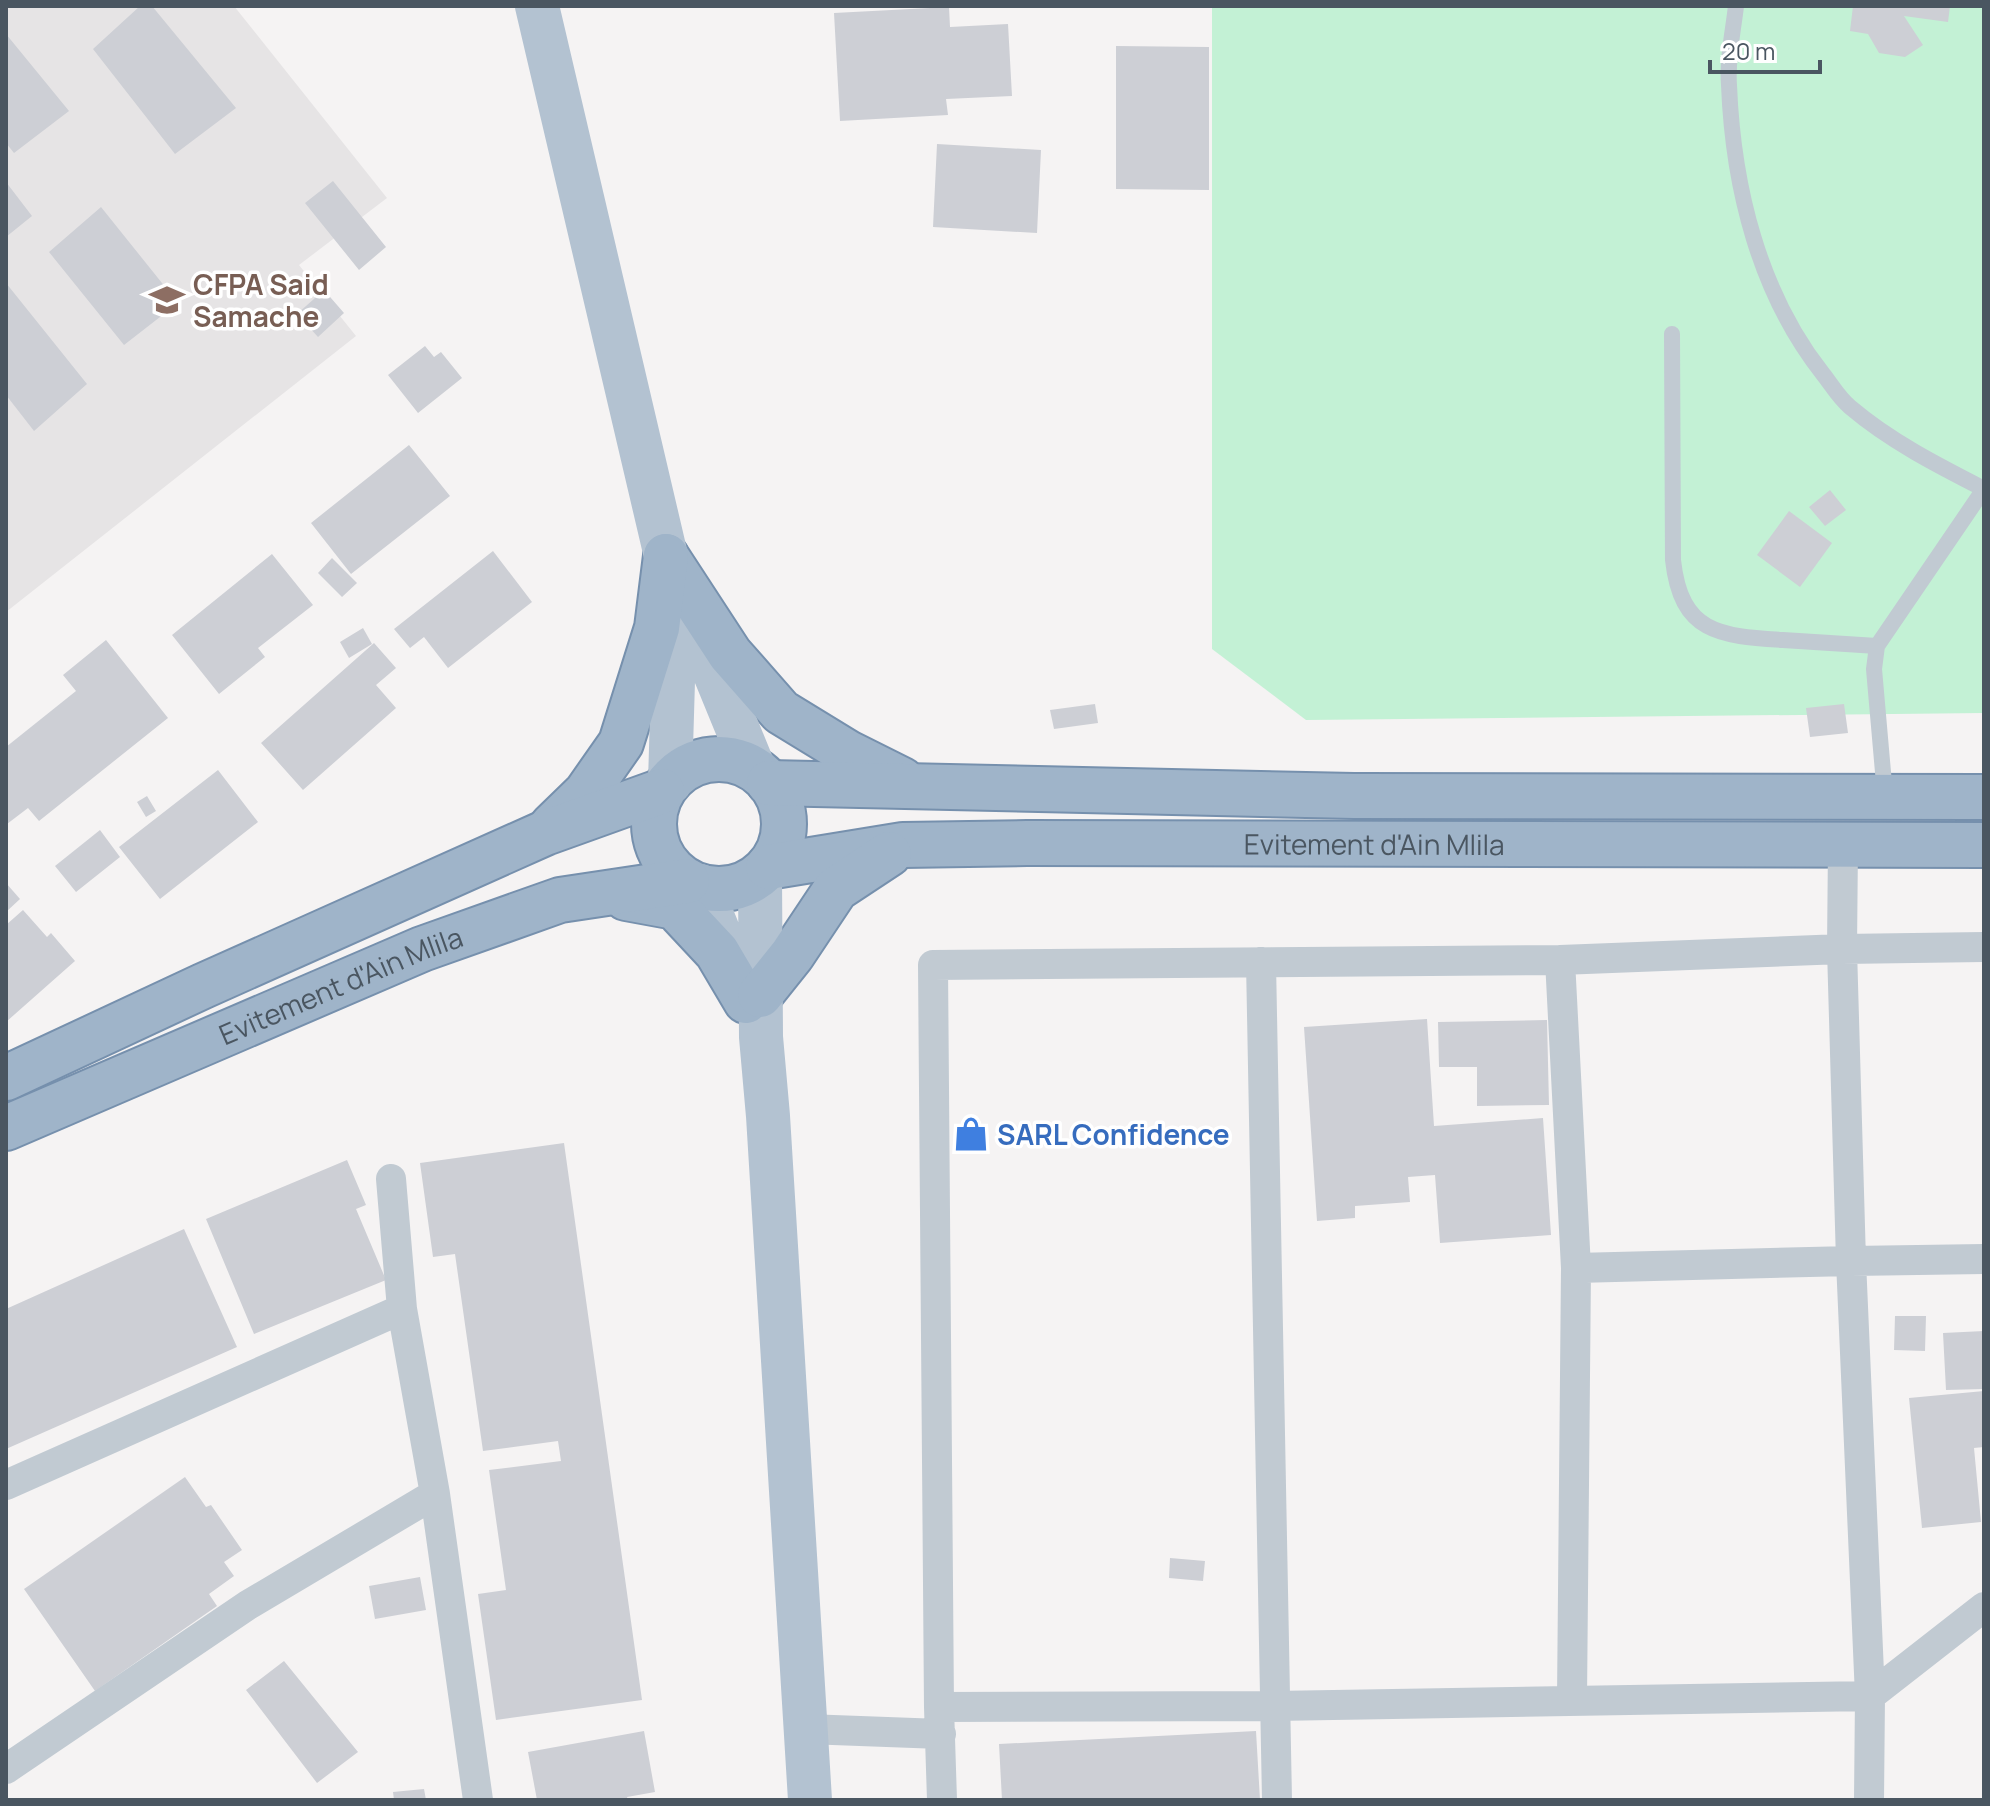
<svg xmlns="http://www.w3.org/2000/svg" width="1990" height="1806" viewBox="0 0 1990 1806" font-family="Manrope,sans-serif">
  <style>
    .education { fill: #e6e4e5 }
    .green { fill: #c3f1d5 }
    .building { fill: #cdcfd5 }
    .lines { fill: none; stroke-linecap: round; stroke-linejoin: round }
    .trunk-casing { stroke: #7690ad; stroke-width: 48 }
    .service { stroke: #c1cad2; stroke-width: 16 }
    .minor { stroke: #c1cad2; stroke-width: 30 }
    .primary { stroke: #b3c2d1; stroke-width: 44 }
    .trunk { stroke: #9fb4c9; stroke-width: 44 }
    .labels { text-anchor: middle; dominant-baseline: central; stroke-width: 7; stroke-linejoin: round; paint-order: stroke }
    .education-label { font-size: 28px; font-weight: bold; fill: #785e54; stroke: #fff; text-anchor: start }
    .street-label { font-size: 28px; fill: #4a5661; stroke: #fff }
    .shop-label { font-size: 28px; font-weight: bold; fill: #366cbe; stroke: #fff; text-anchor: start }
  </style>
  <rect width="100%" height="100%" fill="#f5f3f3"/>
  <path class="education" d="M6 6H234L387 198 299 265 356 336 6 612Z"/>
  <path class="green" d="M1212 6H1984V713L1306 720 1212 649Z"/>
  <path class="building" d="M140 6H152L236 108 175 154 93 49Z
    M1853 6H1950L1948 22 1904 16 1923 45 1905 57 1879 53 1868 34 1850 31Z
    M949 7 950 27 1008 24 1012 96 946 99 948 115 840 121 834 13Z
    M6 34 69 111 14 153 6 143Z
    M1116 46 1209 47V190L1116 189Z
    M937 144 1041 150 1037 233 933 227Z
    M333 181 386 247 359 270 305 203Z
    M6 182 32 216 6 237Z
    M101 207 178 303 124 345 49 252Z
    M6 283 87 384 34 431 6 395Z
    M324 290 344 313 318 337 297 314Z
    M425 346 434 357 441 352 462 378 418 413 388 375Z
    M409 445 450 496 351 574 311 523Z
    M1830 490 1846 510 1825 526 1809 507Z
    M1789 511 1832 543 1800 587 1757 555Z
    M493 551 532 602 448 668 424 637 410 648 394 629Z
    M272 554 313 605 258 648 265 657 219 694 172 635Z
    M332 558 357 583 342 597 318 573Z
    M363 628 372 644 349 658 340 642Z
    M106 640 168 718 39 821 28 808 7 824 6 747 76 691 63 675Z
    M374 643 396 668 376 685 396 708 303 790 261 743Z
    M1095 704 1098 723 1054 729 1050 710Z
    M1844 704 1848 733 1810 737 1806 708Z
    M218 770 258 822 160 899 119 847Z
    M147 796 156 811 146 817 137 802Z
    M100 830 120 857 76 892 55 866Z
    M6 883 20 899 6 912Z
    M23 910 47 937 51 933 75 961 6 1022V925Z
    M1427 1019 1434 1126 1543 1118 1551 1235 1440 1243 1435 1175 1408 1177 1410 1202 1355 1206V1218L1317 1221 1304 1027Z
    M1547 1020 1549 1105 1477 1106V1067H1439L1438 1022Z
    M564 1143 642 1700 496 1720 478 1594 506 1590 489 1470 561 1461 558 1441 483 1451 455 1254 433 1257 420 1163Z
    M347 1160 366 1205 356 1209 386 1280 254 1334 206 1219Z
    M184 1229 237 1347 6 1449V1309Z
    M1895 1316H1926L1925 1351 1894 1350Z
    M1984 1331V1389L1946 1390 1943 1333Z
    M1984 1391V1447L1974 1448 1981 1522 1922 1528 1909 1398Z
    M185 1477 206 1507 211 1505 242 1550 224 1562 234 1576 209 1594 217 1606 95 1691 24 1589Z
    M1170 1558 1205 1561 1203 1581 1169 1578Z
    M420 1577 426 1610 375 1619 369 1586Z
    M284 1661 358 1752 317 1783 246 1690Z
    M644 1731 655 1792 627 1797 628 1800H537L528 1752Z
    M1256 1731 1260 1800H1002L999 1744Z
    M424 1789 426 1800H394L393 1792Z"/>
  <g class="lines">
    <g class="trunk-casing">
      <g id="trunk">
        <path d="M666 556 730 654 781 712 848 753 902 780"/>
        <circle cx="719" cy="824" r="65"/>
        <path d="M769 783 1354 796 1984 797"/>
        <path d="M552 826 586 793 621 743 657 628 666 556"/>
        <path id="s1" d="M768 867 903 845 1027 843 1984 845"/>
        <path d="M626 898 675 907 717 952 746 1001"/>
        <path d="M760 995 792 955 836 889 889 854"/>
        <path d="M6 1078 203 986 545 833 662 791"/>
        <path id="s2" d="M6 1128 422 949 560 900 687 881"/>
      </g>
    </g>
    <path class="service" d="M1736 6C1733 32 1727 59 1729 85 1733 187 1759 293 1823 374 1831 384 1839 398 1850 407 1890 441 1937 465 1984 489
      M1672 334 1673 560C1681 633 1719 636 1783 640 1814 642 1845 644 1877 646
      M1885 795 1874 669 1877 646 1984 489"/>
    <path class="minor" d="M1560 960 1576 1268 1572 1699
      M1261 962 1277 1800
      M391 1179 402 1309 435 1494 478 1800
      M1576 1268 1851 1261 1842 949 1843 844
      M6 1485 402 1309
      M939 1707 1274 1706 1870 1696 1851 1261 1984 1259
      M806 1729 941 1734
      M6 1769 248 1605 435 1494
      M942 1800 939 1707 933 965 1560 960 1842 949 1984 947
      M1869 1800 1870 1696 1984 1607"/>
    <path class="primary" d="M537 6 666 556 674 647 670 782
      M688 608 754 769
      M760 875 761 1037 768 1116 810 1800
      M700 886 733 968"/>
    <use href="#trunk" class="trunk"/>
  </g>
  <defs>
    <g id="university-bare" transform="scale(2.76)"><path d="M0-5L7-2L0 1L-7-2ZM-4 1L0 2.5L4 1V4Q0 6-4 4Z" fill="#8d6e63" stroke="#fff" stroke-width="2.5" paint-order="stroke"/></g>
    <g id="shop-bare" transform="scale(2.76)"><path d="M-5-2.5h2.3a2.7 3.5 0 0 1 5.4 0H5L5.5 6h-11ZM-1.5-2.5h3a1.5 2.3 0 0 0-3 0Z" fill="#3f7fe0" stroke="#fff" stroke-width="2.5" paint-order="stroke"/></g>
  </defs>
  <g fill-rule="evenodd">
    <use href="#university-bare" x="167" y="300"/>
    <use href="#shop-bare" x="971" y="1134"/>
  </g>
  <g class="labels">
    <g class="education-label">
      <text x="193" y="284">CFPA Said<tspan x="193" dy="32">Samache</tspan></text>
    </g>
    <g class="street-label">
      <text stroke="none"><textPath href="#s1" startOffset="608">Evitement d'Ain Mlila</textPath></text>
      <text stroke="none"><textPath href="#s2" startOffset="364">Evitement d'Ain Mlila</textPath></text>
    </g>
    <g class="shop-label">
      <text x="997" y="1134">SARL Confidence</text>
    </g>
  </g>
  <rect width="1990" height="1806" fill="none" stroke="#4a5661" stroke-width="16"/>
  <path d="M1710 60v12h110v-12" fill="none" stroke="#4a5661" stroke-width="4"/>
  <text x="1722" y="60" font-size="24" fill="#4a5661" stroke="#ffffff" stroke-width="6" paint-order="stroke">20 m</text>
</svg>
